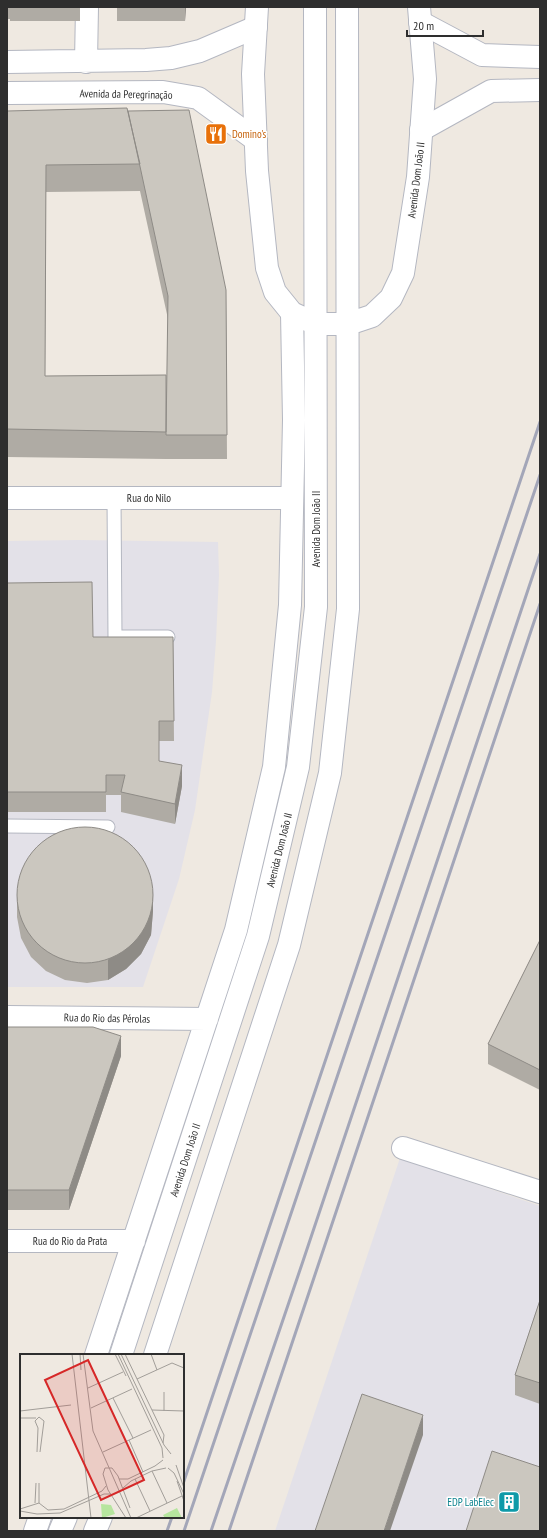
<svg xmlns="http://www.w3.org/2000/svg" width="547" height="1538" viewBox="0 0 547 1538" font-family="'PT Sans Narrow',sans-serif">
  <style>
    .industrial { fill: #e3e1e8 }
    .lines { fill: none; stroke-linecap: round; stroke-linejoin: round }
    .service-casing { stroke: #b4b7c1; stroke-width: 15 }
    .minor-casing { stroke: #b4b7c1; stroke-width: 24 }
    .tertiary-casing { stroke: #b4b7c1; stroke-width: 24 }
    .secondary-casing { stroke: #b4b7c1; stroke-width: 24 }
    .service { stroke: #fff; stroke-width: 13 }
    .minor { stroke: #fff; stroke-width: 22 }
    .tertiary { stroke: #fff; stroke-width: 22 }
    .secondary { stroke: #fff; stroke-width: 22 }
    .rail { stroke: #a3a6b8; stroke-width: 3 }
    .wall { fill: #afaba4; fill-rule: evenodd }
    .shaded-wall { fill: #8e8b86 }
    .building { fill: #cbc7bf; stroke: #8e8b86 }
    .labels { text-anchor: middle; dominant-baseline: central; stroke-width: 3; stroke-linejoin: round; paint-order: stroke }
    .street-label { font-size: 11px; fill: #2e2e2e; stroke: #fff }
    .food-label { font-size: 11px; fill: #c56008; stroke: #fff; text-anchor: start }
    .culture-label { font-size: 11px; fill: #0d838f; stroke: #fff; text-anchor: end }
    .inset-road { fill: none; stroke: #a29e99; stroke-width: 1 }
    .view { fill: #d62828; fill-opacity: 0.15; stroke: #d62828; stroke-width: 2 }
    .inset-edge { fill: none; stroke: #2e2e2e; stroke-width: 2 }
  </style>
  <rect width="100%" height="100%" fill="#efe9e1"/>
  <path class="industrial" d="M79 540 218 542 219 575 216 641 212 692 195 810 179 879 143 987H7V541Z
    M400 1158 540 1206V1531H275Z"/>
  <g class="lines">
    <g class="service-casing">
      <path id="service" d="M114 498 115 637H168
        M7 826 108 827"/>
    </g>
    <g class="minor-casing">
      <path id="minor" d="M7 62 146 60 171 58 200 51 256 27
        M86 62 87 7
        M7 93 163 92 198 98 256 140
        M7 498H292
        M7 1017 207 1019
        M403 1148 540 1192
        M7 1241H134
        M96 1355 236 930 274 767 290 605 294 420 292 313
        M35 1531 40 1517"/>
    </g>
    <g class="tertiary-casing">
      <path id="tertiary" d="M420 22 482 55 540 57
        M421 130 491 91 540 90"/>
    </g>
    <g class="secondary-casing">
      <path id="secondary" d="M257 7 253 74 257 171 267 268 275 292 292 313 316 324H348L372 316 391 298 403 273 418 177 425 79 419 7
        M121 1355 258 936 298 767 316 607 315 7
        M155 1355 289 945 330 773 348 609 347 7
        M60 1531 66 1517
        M95 1531 101 1517"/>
    </g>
    <use href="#service" class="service"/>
    <use href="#minor" class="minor"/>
    <use href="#tertiary" class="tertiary"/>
    <use href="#secondary" class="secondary"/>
    <path class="rail" d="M183 1484 540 422
      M167 1531 172 1517
      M184 1531 540 475
      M211 1531 302 1264 540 554
      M229 1531 540 604"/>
  </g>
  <path class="wall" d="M7 7H80V21H10V19H7Z
    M117 7H186L185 21H117Z
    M7 111H128L226 290 227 459H166L7 457ZM140 191 168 319 166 435V375L45 376 46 192Z
    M7 583 93 637H173L174 741H159V761L182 786 175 824 121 812V795H106V812H7Z
    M17 897 153 911 151 935 141 954 126 969 108 980 87 983 65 980 46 971 31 957 21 938 17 917Z
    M540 940V1090L488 1064V1044Z
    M7 1027 121 1056 69 1210H7Z
    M540 1300V1404L515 1395V1375Z"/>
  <path class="shaded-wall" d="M185 7H186L185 21Z
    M182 765V786L175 824V804Z
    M153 891V911L151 935 141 954 126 969 108 980V960Z
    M121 1036V1056L69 1210V1190Z
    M423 1415V1435L390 1531H384Z"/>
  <path class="building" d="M127 108 140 164 46 165 45 376 166 375V432L7 429V111Z
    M189 110 226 290 227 435H166L168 296 128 111Z
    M92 582 93 637H173L174 721H159V761L182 765 175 804 121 792 125 775H106V792H7V583Z
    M17 895a68 68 0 1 1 136 0a68 68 0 1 1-136 0Z
    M540 940V1070L488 1044Z
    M7 1027H93L121 1036 69 1190H7Z
    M540 1300V1383L515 1375Z
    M362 1394 423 1415 384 1531H315Z
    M492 1451 540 1467V1531H466Z"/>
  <defs>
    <g id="restaurant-square" transform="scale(1.15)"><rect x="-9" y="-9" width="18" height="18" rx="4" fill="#e8710a" stroke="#fff"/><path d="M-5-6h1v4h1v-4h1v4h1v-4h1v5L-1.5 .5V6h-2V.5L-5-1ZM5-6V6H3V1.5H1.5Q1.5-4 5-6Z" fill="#fff"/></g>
    <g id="building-square" transform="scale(1.15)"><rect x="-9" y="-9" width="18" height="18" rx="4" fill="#0f9aa8" stroke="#fff"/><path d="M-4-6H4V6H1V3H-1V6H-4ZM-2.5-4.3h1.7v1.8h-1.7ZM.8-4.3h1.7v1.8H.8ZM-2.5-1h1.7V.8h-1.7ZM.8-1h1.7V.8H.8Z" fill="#fff"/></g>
  </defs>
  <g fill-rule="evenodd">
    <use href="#restaurant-square" x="216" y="134"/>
    <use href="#building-square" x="509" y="1502"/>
  </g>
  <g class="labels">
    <g class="street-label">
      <text transform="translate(126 94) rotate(1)">Avenida da Peregrinação</text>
      <text transform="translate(416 180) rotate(-83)">Avenida Dom João II</text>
      <text x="149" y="498">Rua do Nilo</text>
      <text transform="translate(316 529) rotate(-90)">Avenida Dom João II</text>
      <text transform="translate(279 850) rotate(-76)">Avenida Dom João II</text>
      <text transform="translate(107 1018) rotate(1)">Rua do Rio das Pérolas</text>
      <text transform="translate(185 1160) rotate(-72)">Avenida Dom João II</text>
      <text x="70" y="1241">Rua do Rio da Prata</text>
    </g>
    <g class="food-label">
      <text x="232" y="134">Domino's</text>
    </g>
    <g class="culture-label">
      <text x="494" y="1502">EDP LabElec</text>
    </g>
  </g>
  <g transform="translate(20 1354)">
    <rect width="164" height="164" fill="#efe9e1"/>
    <path d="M81 150 91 151 95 160 82 164ZM157 154 162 164H145L143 161Z" fill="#b6e59e"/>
    <path class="inset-road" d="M52 0 71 164M60 0 61 16M63 0 73 77 111 164M95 0 106 22M98 0 142 94 143 104M101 0 144 91 151 100M105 0 144 81 143 89M131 0 137 16M117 25 152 9 164 14M68 34 103 18M144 38V57M93 44 113 84M71 54 112 35M132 56 164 57M0 57 51 51M0 64H16M109 86 123 118M17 98 18 74 15 67 19 63 24 67 20 98M83 98 131 76M156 111 164 134M148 114 154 119 164 140M132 117 147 149M99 125H108L135 112 143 106M115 125 130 157M157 127 164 147M103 134 111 127 132 117 146 114M15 149 16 129M19 149 28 156 44 155 82 137 86 132M19 149V129M0 155 19 149M0 157 17 160 40 159 84 140H91M106 164 88 136 83 120 85 114H92L98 122 110 154M116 164 162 142"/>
    <path class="view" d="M68 6 124 126 81 146 25 26Z"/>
    <rect width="164" height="164" class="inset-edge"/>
  </g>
  <rect width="547" height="1538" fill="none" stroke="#2e2e2e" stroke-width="16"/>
  <path d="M407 30v6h76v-6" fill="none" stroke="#2e2e2e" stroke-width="2"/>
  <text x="413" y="30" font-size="12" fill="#2e2e2e" stroke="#ffffff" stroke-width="3" paint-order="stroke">20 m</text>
</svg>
